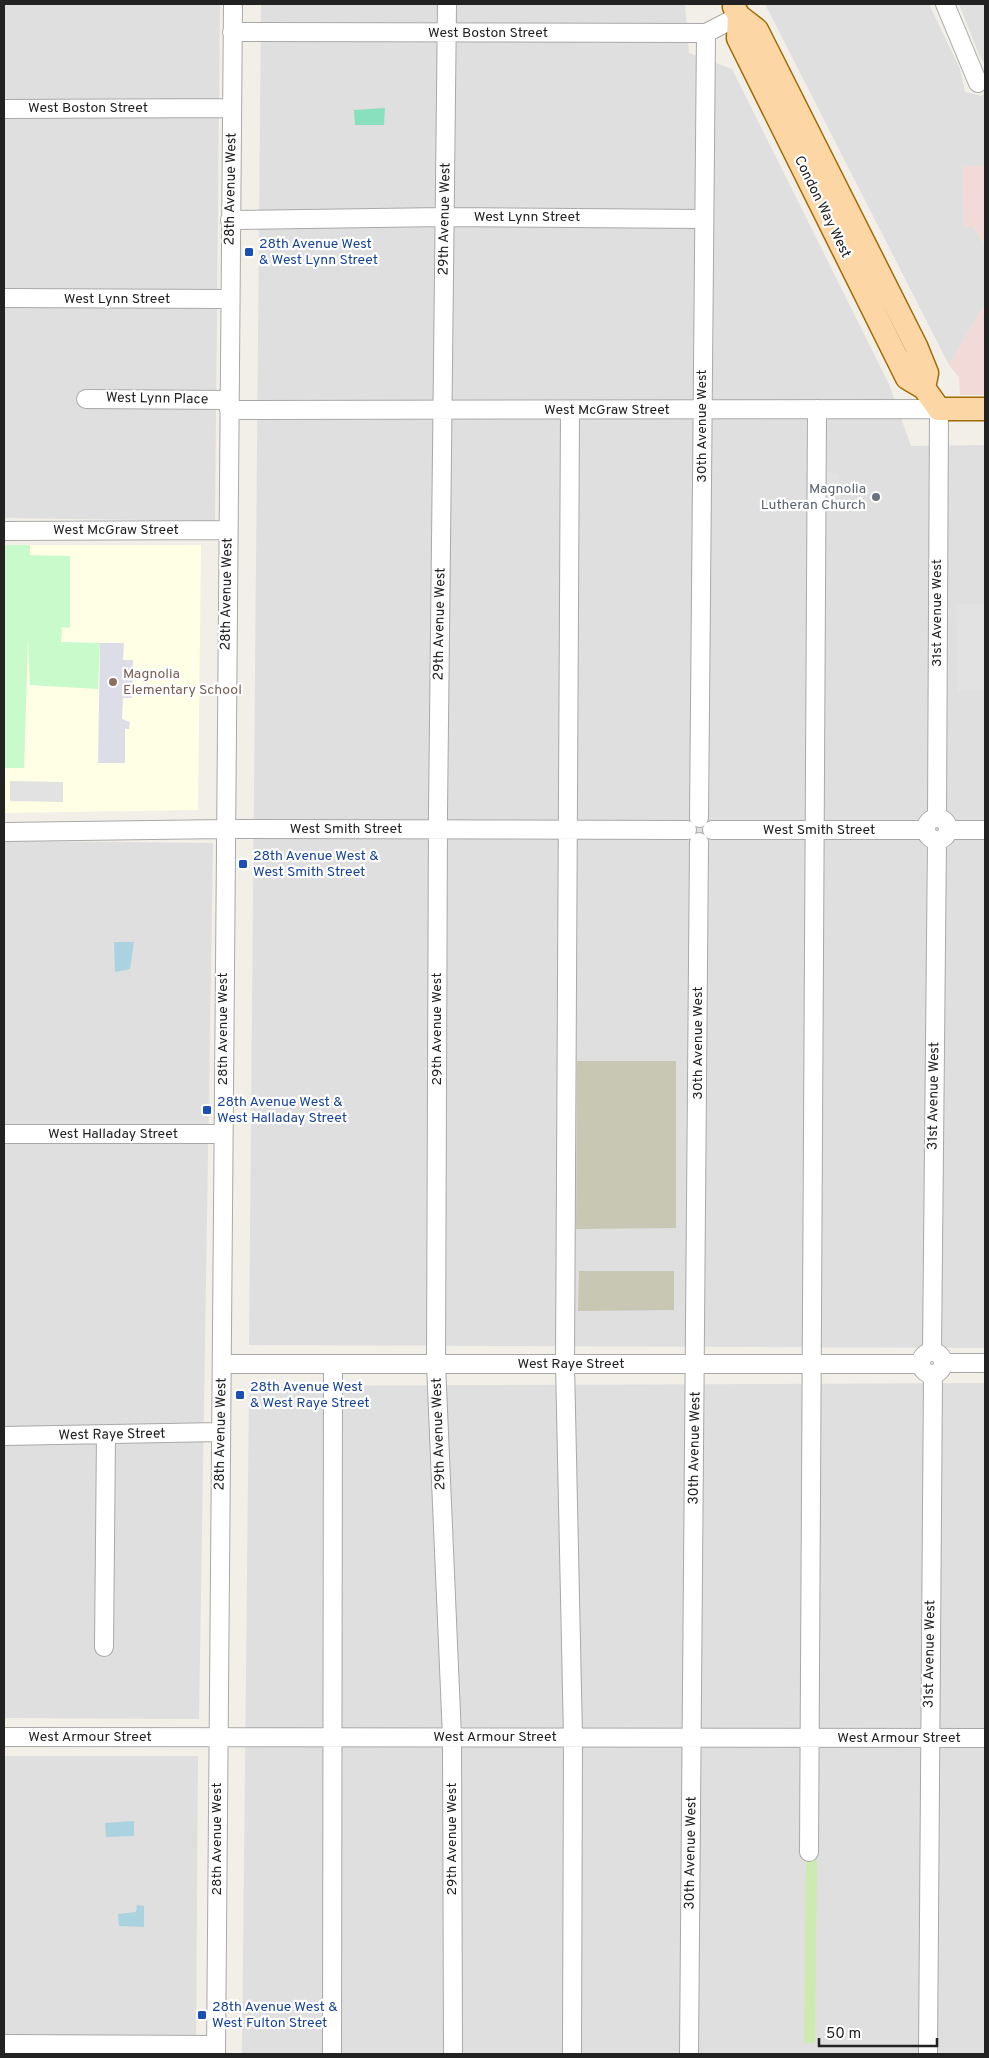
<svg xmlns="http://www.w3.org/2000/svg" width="989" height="2058" viewBox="0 0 989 2058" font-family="Overpass,sans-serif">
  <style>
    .residential { fill: #e0dfdf }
    .commercial { fill: #f2dad9 }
    .education { fill: #ffffe5 }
    .construction { fill: #c7c7b4 }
    .grass { fill: #cdebb0 }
    .park { fill: #c8facc }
    .pitch { fill: #88e0be }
    .parking { fill: #e2e2e2 }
    .plaza { fill: #dddde8 }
    .water { fill: #aad3df }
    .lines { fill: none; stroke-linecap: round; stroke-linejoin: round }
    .minor-casing { stroke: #a9a9a9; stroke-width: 20 }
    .major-casing { stroke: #a06b00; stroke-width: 25 }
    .minor { stroke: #fff; stroke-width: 18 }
    .major { stroke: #fcd6a4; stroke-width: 22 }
    .transit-dot { fill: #1a4fb4; stroke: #fff; stroke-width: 2 }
    .worship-dot { fill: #6b7280; stroke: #fff; stroke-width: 2 }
    .education-dot { fill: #8d6e63; stroke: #fff; stroke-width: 2 }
    .labels { text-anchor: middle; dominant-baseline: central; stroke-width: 4.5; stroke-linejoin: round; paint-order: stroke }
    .street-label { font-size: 14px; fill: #222; stroke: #fff }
    .transit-label { font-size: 14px; fill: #164399; stroke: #fff; text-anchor: start }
    .worship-label { font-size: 14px; fill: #5b616d; stroke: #fff; text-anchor: end }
    .education-label { font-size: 14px; fill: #785e54; stroke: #fff; text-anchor: start }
  </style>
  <rect width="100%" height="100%" fill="#f2efe9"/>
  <path class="residential" d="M4 4H220L215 521 4 518Z
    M261 4H685L689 53 732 69 889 384 911 446 985 445V1348L249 1345Z
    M765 4H929L960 69 965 92 982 96 985 91V166H963L964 226 974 227 985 245V304L949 365Z
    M959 4H985V64L980 57Z
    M4 841 213 843 199 1719 4 1718Z
    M985 1383V2054H242L249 1386Z
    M4 1756H198L196 2054H4Z"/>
  <path class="commercial" d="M963 166H985V245L974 227H964Z
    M985 304V395H960L959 377 949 365Z"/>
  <path class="education" d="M30 545H201L198 810 5 813V768H24Z"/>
  <path class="construction" d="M577 1061H676V1228L576 1229Z
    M579 1271H674V1310L578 1311Z"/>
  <path class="grass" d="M806 1858H817L815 2043H804Z"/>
  <path class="park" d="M4 545H30V555L70 556V628L62 627 61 642 100 643 98 689 30 685 28 638 24 768H5L4 813Z"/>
  <path class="pitch" d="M385 108 384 125H355L354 110Z"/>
  <path class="parking" d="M823 469 839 475 840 499 824 500Z
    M956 604H985V691H958Z
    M10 781 63 782V802L10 801Z"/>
  <path class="plaza" d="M100 643H124L123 660H133L132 698H123L122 719 130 722 129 729H125V763H98Z"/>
  <path class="water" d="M114 942H134L130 969 115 972Z
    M134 1821V1836L106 1837 105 1823Z
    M137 1905 144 1906V1927L119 1926 118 1914 136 1912Z"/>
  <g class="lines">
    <g class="minor-casing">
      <path id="minor" d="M447 4 438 812 436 1364 452 1737 453 2054
        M945 4 978 83
        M232 32 706 33 739 16
        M4 109 232 108
        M230 220 444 217 703 219
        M4 298 230 299
        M86 399 229 400
        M229 410 939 409 937 817
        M570 411 565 1364 573 1737 572 2054
        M4 531 228 530
        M926 829a11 11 0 1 1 22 0a11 11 0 1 1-22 0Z
        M699 818 706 33
        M712 830H925
        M948 830H985
        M4 832 225 829 687 830
        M4 1134H223
        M921 1363a11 11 0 1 1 22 0a11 11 0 1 1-22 0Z
        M932 1352 937 840
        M944 1363H985
        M222 1364H921
        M4 1436 220 1432
        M104 1647 106 1435
        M4 1737 985 1738
        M809 1852 817 409
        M4 2044 216 2045
        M216 2054 233 4
        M332 2054 333 1364
        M689 2054 699 842
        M928 2054 933 1375"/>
    </g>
    <g class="major-casing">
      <path id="major" d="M734 7 739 16 757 30 916 346 927 373 924 388
        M739 16 738 38 907 378 924 388 939 409H985"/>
    </g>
    <use href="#minor" class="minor"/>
    <use href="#major" class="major"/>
  </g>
  <g class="transit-dot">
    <rect x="244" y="247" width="10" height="10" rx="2.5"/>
    <rect x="238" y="859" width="10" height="10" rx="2.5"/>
    <rect x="202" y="1105" width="10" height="10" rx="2.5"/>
    <rect x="235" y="1390" width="10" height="10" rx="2.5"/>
    <rect x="197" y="2010" width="10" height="10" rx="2.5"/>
  </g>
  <circle class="worship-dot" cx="876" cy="497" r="5"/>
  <circle class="education-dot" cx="113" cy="682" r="5"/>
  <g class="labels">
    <g class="street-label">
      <text x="488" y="33">West Boston Street</text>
      <text x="88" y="108">West Boston Street</text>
      <text transform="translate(231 189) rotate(-89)">28th Avenue West</text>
      <text transform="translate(822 207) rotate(64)">Condon Way West</text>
      <text x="527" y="217">West Lynn Street</text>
      <text transform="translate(445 219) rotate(-89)">29th Avenue West</text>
      <text x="117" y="299">West Lynn Street</text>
      <text transform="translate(157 399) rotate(1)">West Lynn Place</text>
      <text x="607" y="410">West McGraw Street</text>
      <text transform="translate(702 426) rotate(-90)">30th Avenue West</text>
      <text x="116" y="530">West McGraw Street</text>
      <text transform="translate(227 594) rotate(-89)">28th Avenue West</text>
      <text transform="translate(937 613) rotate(-90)">31st Avenue West</text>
      <text transform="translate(440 624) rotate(-89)">29th Avenue West</text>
      <text x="346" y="829">West Smith Street</text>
      <text x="819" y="830">West Smith Street</text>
      <text transform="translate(223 1029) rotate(-90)">28th Avenue West</text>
      <text transform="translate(437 1029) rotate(-90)">29th Avenue West</text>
      <text transform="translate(698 1043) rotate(-90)">30th Avenue West</text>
      <text transform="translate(934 1096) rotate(-89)">31st Avenue West</text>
      <text x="113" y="1134">West Halladay Street</text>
      <text x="571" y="1364">West Raye Street</text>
      <text transform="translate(221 1434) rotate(-89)">28th Avenue West</text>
      <text transform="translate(439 1434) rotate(-92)">29th Avenue West</text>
      <text transform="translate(112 1435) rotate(-1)">West Raye Street</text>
      <text transform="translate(695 1448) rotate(-89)">30th Avenue West</text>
      <text transform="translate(930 1654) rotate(-89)">31st Avenue West</text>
      <text x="90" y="1737">West Armour Street</text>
      <text x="495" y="1737">West Armour Street</text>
      <text x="899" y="1738">West Armour Street</text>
      <text transform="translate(217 1839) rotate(-90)">28th Avenue West</text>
      <text transform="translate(452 1839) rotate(-90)">29th Avenue West</text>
      <text transform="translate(691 1853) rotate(-89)">30th Avenue West</text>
    </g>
    <g class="transit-label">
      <text x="259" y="244">28th Avenue West<tspan x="259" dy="16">&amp; West Lynn Street</tspan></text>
      <text x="253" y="856">28th Avenue West &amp;<tspan x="253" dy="16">West Smith Street</tspan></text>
      <text x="217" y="1102">28th Avenue West &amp;<tspan x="217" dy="16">West Halladay Street</tspan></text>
      <text x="250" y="1387">28th Avenue West<tspan x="250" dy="16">&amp; West Raye Street</tspan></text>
      <text x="212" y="2007">28th Avenue West &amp;<tspan x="212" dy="16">West Fulton Street</tspan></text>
    </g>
    <g class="worship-label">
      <text x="866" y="489">Magnolia<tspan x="866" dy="16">Lutheran Church</tspan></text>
    </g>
    <g class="education-label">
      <text x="123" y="674">Magnolia<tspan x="123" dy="16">Elementary School</tspan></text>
    </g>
  </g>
  <rect width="989" height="2058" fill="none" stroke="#222222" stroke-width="10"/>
  <path d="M819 2038v8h118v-8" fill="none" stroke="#222222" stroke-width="2.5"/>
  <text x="826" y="2038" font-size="15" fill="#222222" stroke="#ffffff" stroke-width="4" paint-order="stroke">50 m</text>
</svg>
